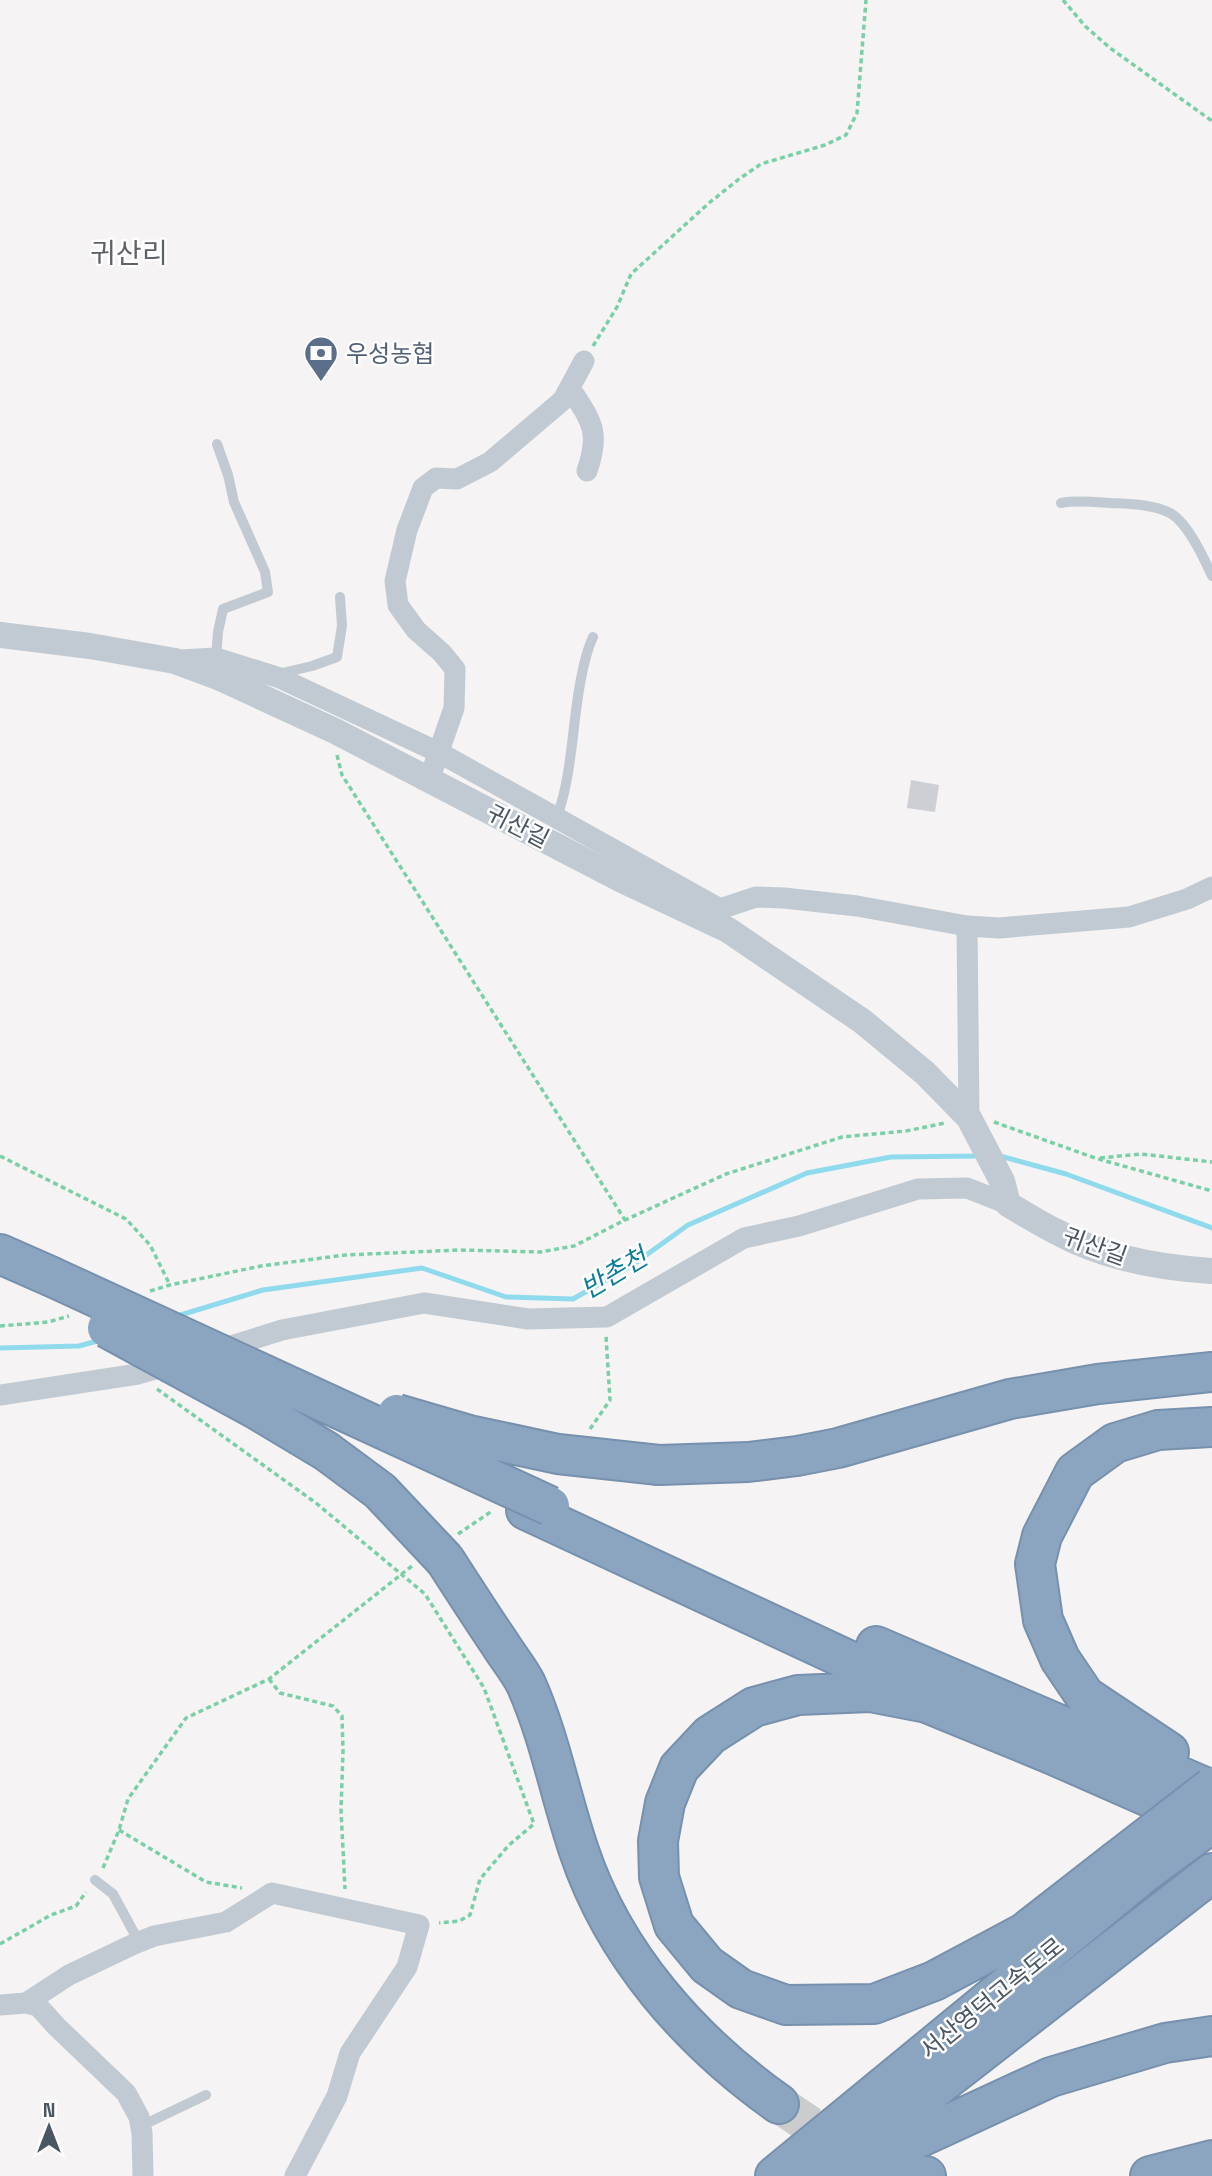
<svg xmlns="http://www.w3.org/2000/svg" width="1212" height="2176" viewBox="0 0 1212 2176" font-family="'Space Grotesk','Noto Sans KR',sans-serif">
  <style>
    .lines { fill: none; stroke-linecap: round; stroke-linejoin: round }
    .stream { stroke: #90daee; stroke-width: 5 }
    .building { fill: #cdcfd5 }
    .motorway-tunnel { stroke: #caccce; stroke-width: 38; stroke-dasharray: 38 19; stroke-linecap: butt }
    .motorway-casing { stroke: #7690ad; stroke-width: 42 }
    .path { stroke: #7ad0a6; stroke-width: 3.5; stroke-dasharray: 5 3.5; stroke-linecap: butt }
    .service { stroke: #c1cad2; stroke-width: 10 }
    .minor { stroke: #c1cad2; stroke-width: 21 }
    .tertiary { stroke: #c1cad2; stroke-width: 26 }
    .motorway { stroke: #8ba5c1; stroke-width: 38 }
    .motorway-bridge-casing { stroke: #7690ad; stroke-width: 42; stroke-linecap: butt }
    .motorway-bridge { stroke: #8ba5c1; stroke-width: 38 }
    .labels { text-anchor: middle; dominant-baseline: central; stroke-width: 5; stroke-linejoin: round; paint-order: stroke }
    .service-label { font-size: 24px; fill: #4e5e75; stroke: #fff; text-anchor: start }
    .street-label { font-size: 24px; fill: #4a5661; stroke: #fff }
    .water-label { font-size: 26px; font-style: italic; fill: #0c7c9b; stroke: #fff }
    .quarter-label { font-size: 28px; fill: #5f6368; stroke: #fff }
  </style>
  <rect width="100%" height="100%" fill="#f5f3f3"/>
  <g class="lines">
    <path class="stream" d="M1000 1156 1066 1174 1212 1228
      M177 1316 263 1290 422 1268 506 1297 573 1299 631 1266 688 1225 807 1173 891 1157 980 1156
      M0 1348 79 1346 101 1340"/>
  </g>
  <path class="building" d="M911 780 939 785 935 812 907 808Z"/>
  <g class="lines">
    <path class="motorway-tunnel" d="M779 2104 814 2128 856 2148"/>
    <g class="motorway-casing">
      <path id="motorway" d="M0 1254 50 1276
        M659 1465 748 1462 797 1456 838 1448 1010 1399 1098 1384 1212 1372
        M526 1510 908 1688
        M445 1560C463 1588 481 1616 500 1644 508 1657 519 1670 526 1684 550 1738 560 1795 579 1851 614 1955 690 2041 779 2104
        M876 1646 1212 1790
        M1033 1746 1208 1823
        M1169 1752 1085 1696 1060 1659 1043 1620 1035 1564 1042 1536 1075 1472 1115 1443 1158 1430 1212 1427
        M1024 1933 934 1981 874 2004 786 2005 741 1989 707 1965 674 1925 659 1877 658 1841 665 1803 679 1768 710 1735 754 1707 798 1695 870 1692 927 1703 1056 1756
        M1006 1950 1024 1933 1115 1862
        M866 2166 899 2147 1051 2077 1165 2043 1212 2036
        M907 2172 926 2176
        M775 2176 1144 1873
        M822 2176 1212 1873
        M1150 2176 1212 2160"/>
    </g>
    <path class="path" d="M1063 0 1085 26 1110 48 1212 121
      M593 346 617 307 631 274 709 203 739 179 761 164 825 145 846 135 857 113 866 0
      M337 755 342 775 625 1220
      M994 1122 1095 1158 1212 1191
      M0 1156 126 1219 150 1245 170 1285
      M1100 1158 1141 1154 1212 1162
      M150 1291 170 1285 261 1266 345 1255 460 1250 540 1252 574 1246 625 1220 726 1174 842 1137 906 1131 945 1123
      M0 1326 48 1322 69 1316
      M157 1389 316 1503 425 1594 484 1688 534 1824 509 1845 480 1879 470 1915 459 1921 439 1923
      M590 1429 610 1400 606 1336
      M458 1534 492 1511
      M269 1679 280 1693 333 1706 342 1716 343 1751 341 1810 345 1889
      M119 1830 206 1882 242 1888
      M103 1868 119 1830 128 1799 186 1718 269 1679 412 1566
      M0 1944 51 1915 76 1906 86 1892"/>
    <path class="service" d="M1061 503C1077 500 1094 502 1110 503 1129 504 1153 504 1170 513 1188 523 1204 558 1212 576
      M216 658 218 632 223 609 268 592 265 572 234 502 228 475 217 444
      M278 674 312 666 337 657 342 626 340 597
      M557 817C572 775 572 728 580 684 583 667 586 652 593 637
      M95 1880 113 1894 139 1942
      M141 2126 206 2095"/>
    <path class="minor" d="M570 388C591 421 601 431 587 471
      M180 660 216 658 280 678 440 753 720 909
      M429 780 454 708 455 669 442 653 416 630 398 605 395 581 407 530 423 488 436 478 457 479 490 462 563 400 584 361
      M710 918 720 909 756 897 784 898 857 906 967 926 999 928 1129 917 1187 899 1212 887
      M967 926 969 1118
      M215 1351 282 1330 424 1303 528 1319 607 1317 744 1238 799 1226 918 1189 967 1188 1008 1204
      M0 1395 138 1374 174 1364
      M26 2003 69 1975 134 1944 154 1936 226 1922 272 1893 419 1925 407 1967 350 2053 337 2096 295 2176
      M0 2005 26 2003 38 2006 57 2027 126 2093 139 2117 142 2133 143 2176"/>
    <path class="tertiary" d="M0 635 90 646 175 661 218 677 335 731 622 880 728 930 862 1021 925 1073 969 1118 1002 1181 1008 1204C1023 1213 1039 1223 1055 1231 1102 1257 1159 1268 1212 1271"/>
    <use href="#motorway" class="motorway"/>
    <g class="motorway-bridge-casing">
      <path id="motorway-bridge" d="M50 1276 550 1506
        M107 1328 256 1409 326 1451 380 1491 445 1560
        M397 1414 469 1435 558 1454 659 1465
        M1115 1862 1212 1787
        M1144 1873 1212 1823"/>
    </g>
    <use href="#motorway-bridge" class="motorway-bridge"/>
  </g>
  <defs>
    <g id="bank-pin" transform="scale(1.75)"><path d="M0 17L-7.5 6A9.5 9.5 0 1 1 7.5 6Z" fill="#5c6f8a" stroke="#fff"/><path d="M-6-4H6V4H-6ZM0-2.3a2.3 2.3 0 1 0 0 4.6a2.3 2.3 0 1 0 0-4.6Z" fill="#fff"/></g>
  </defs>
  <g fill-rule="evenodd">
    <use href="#bank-pin" x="321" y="353"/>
  </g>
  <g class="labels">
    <g class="service-label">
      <text x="346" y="353">우성농협</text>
    </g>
    <g class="street-label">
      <text transform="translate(518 826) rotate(27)">귀산길</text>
      <text transform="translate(1095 1246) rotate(20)">귀산길</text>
      <text transform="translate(992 1998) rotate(-39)">서산영덕고속도로</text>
    </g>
    <g class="water-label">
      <text transform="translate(614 1273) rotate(-31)">반촌천</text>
    </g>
    <g class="quarter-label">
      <text x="129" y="253">귀산리</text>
    </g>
  </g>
  <g transform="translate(49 2127)" stroke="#ffffff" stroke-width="5" paint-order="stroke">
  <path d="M0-5L12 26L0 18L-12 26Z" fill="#4a5661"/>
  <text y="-10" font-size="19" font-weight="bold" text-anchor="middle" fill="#4a5661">N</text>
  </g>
</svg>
